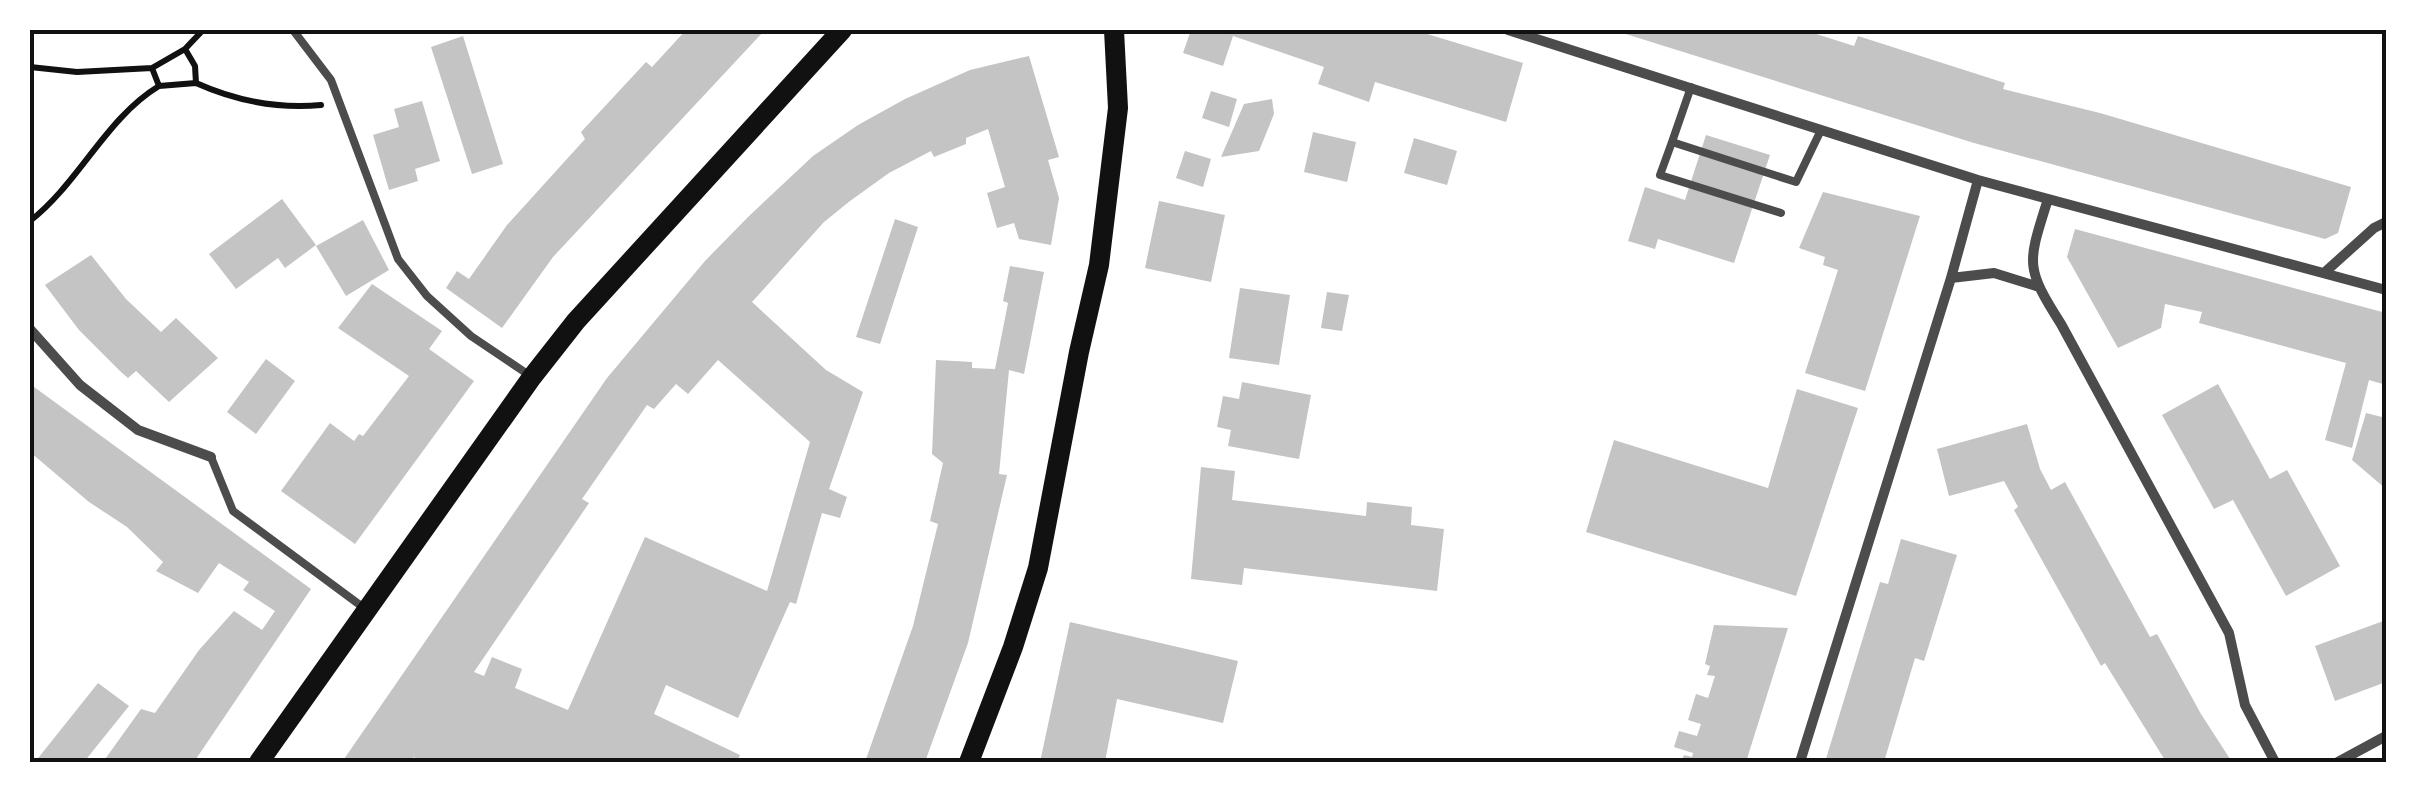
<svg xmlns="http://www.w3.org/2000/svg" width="2416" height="792" viewBox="0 0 2416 792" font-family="Figtree,sans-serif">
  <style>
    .building { fill: #c4c4c4; fill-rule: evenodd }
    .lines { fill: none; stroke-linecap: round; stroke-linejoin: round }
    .path { stroke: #111; stroke-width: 6 }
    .service { stroke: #4c4c4c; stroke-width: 8 }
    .minor { stroke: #4c4c4c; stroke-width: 10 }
    .secondary { stroke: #111; stroke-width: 20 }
    .neatline { fill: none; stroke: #111; stroke-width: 4 }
  </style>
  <rect width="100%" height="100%" fill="#fff"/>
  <path class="building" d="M686 30H765L553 257 502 328 446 288 457 271 469 279 507 225 585 139 581 132 646 62 652 67Z
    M1191 30H1414L1523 63 1506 122 1375 82 1369 102 1318 84 1324 67 1233 36 1223 66 1183 53Z
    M1613 30H1804L1854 46 1858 36 2005 83 2003 89 2100 113 2351 187 2338 233 2325 239 1974 143Z
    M463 36 503 164 472 174 431 47Z
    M1029 56 1059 157 1048 160 1059 198 1051 245 1019 239 1014 223 997 228 987 193 1005 187 988 129 966 138V144L934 157 931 151 889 173 850 201 824 222 752 302 826 370 863 392 829 489 847 497 840 518 822 513 796 604 790 602 738 718 666 685 654 714 740 755 737 762H421L414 757 411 762H342L607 378 705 261 748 217 813 156 858 125 905 99 970 70ZM718 360 810 442 767 591 645 537 568 710 515 688 522 669 492 657 484 676 474 672 589 503 582 499 647 405 654 409 676 384 688 394Z
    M1211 91 1237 99 1229 127 1202 118Z
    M1272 99 1274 114 1259 151 1221 157 1244 104Z
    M422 101 440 161 415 169 418 181 389 190 373 135 399 127 394 109Z
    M1313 132 1356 142 1347 182 1304 172Z
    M1706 135 1770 155 1734 263 1658 239 1655 249 1628 241 1645 187 1685 200Z
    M1414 138 1457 151 1447 185 1404 173Z
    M1185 151 1211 159 1203 187 1176 178Z
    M1823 192 1920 216 1865 391 1805 373 1838 270 1823 265 1825 257 1799 248Z
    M282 199 316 245 285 268 278 258 236 289 209 254Z
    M1159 201 1225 215 1211 282 1145 268Z
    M895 219 918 227 880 344 856 337Z
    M363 220 389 270 346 296 316 246Z
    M2075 229 2386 313V385L2369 380 2352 448 2325 440 2346 363 2199 323 2202 312 2165 304 2161 328 2118 348 2067 257Z
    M91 255 126 299 161 332 176 318 218 358 169 402 136 371 128 378 121 372 79 330 45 285Z
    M1010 266 1044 272 1024 374 1009 370 999 474 1007 475 968 643 925 762H865L913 626 938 524 930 521 943 463 932 454 936 360 972 362V368L995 369 1008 303 1003 301Z
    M372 284 442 331 429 349 474 381 355 544 281 491 330 423 354 441 359 434 363 436 409 376 338 328Z
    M1240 288 1290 295 1279 365 1229 358Z
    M1327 292 1349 295 1342 331 1321 328Z
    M266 359 295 381 256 434 227 412Z
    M1242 382 1311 395 1299 459 1228 446 1231 430 1217 427 1223 396 1239 399Z
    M30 384 311 589 194 762H103L141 709 155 713 199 650 234 611 262 630 275 611 243 590 249 582 219 563 198 593 156 571 163 562 127 527 89 502 30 452Z
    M2218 384 2270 479 2287 470 2340 566 2286 596 2233 500 2214 509 2162 415Z
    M1797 389 1858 408 1796 596 1586 532 1614 440 1768 488Z
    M2366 413 2386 418V489L2352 460Z
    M2027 424 2040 469 2051 490 2065 482 2150 637 2157 634 2201 714 2232 762H2166L2105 663 2101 666 2014 510 2018 507 2004 481 1949 496 1937 449Z
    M1201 467 1235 471 1232 500 1366 516 1367 502 1412 507 1411 525 1444 529 1437 591 1244 568 1242 585 1191 579Z
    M1901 539 1957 555 1924 661 1915 658 1884 762H1825L1880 582 1888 584Z
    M2386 620V682L2335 701 2315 646Z
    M1070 622 1238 661 1223 723 1117 699 1105 762H1040Z
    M1714 625 1788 628 1746 762H1681L1684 755 1692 757 1693 753 1674 747 1679 731 1697 736 1701 724 1688 720 1696 694 1708 698 1715 676 1707 675 1710 666 1705 664Z
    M98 683 129 706 84 762H35Z"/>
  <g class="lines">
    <path class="path" d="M185 49 203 30
      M30 67 77 72 152 68 185 49 195 66 196 83 159 86 152 68
      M196 83C236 101 277 109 321 105
      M30 221C79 183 106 118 159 86"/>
    <path class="service" d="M293 30 331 80 398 259 427 296 471 336 529 375
      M1691 87 1672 142 1796 182 1821 130
      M1672 142 1660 175 1781 213
      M211 457 233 511 364 608"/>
    <path class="minor" d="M1508 30 1978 180 2386 290
      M2048 199C2028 263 2024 266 2061 324L2229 633 2245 705 2275 762
      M2324 273 2374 228 2386 222
      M1951 278 1994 273 2036 286
      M30 329 80 385 138 430 211 457
      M1800 762 1951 278 1978 180
      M2338 762 2386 736"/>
    <path class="secondary" d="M259 762 532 377 576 321 842 30
      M969 762 1013 647 1038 568 1079 352 1099 265 1118 108 1114 30"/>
  </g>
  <rect width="2416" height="792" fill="none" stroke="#ffffff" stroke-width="65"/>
  <rect x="32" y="32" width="2352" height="728" class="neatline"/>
</svg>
